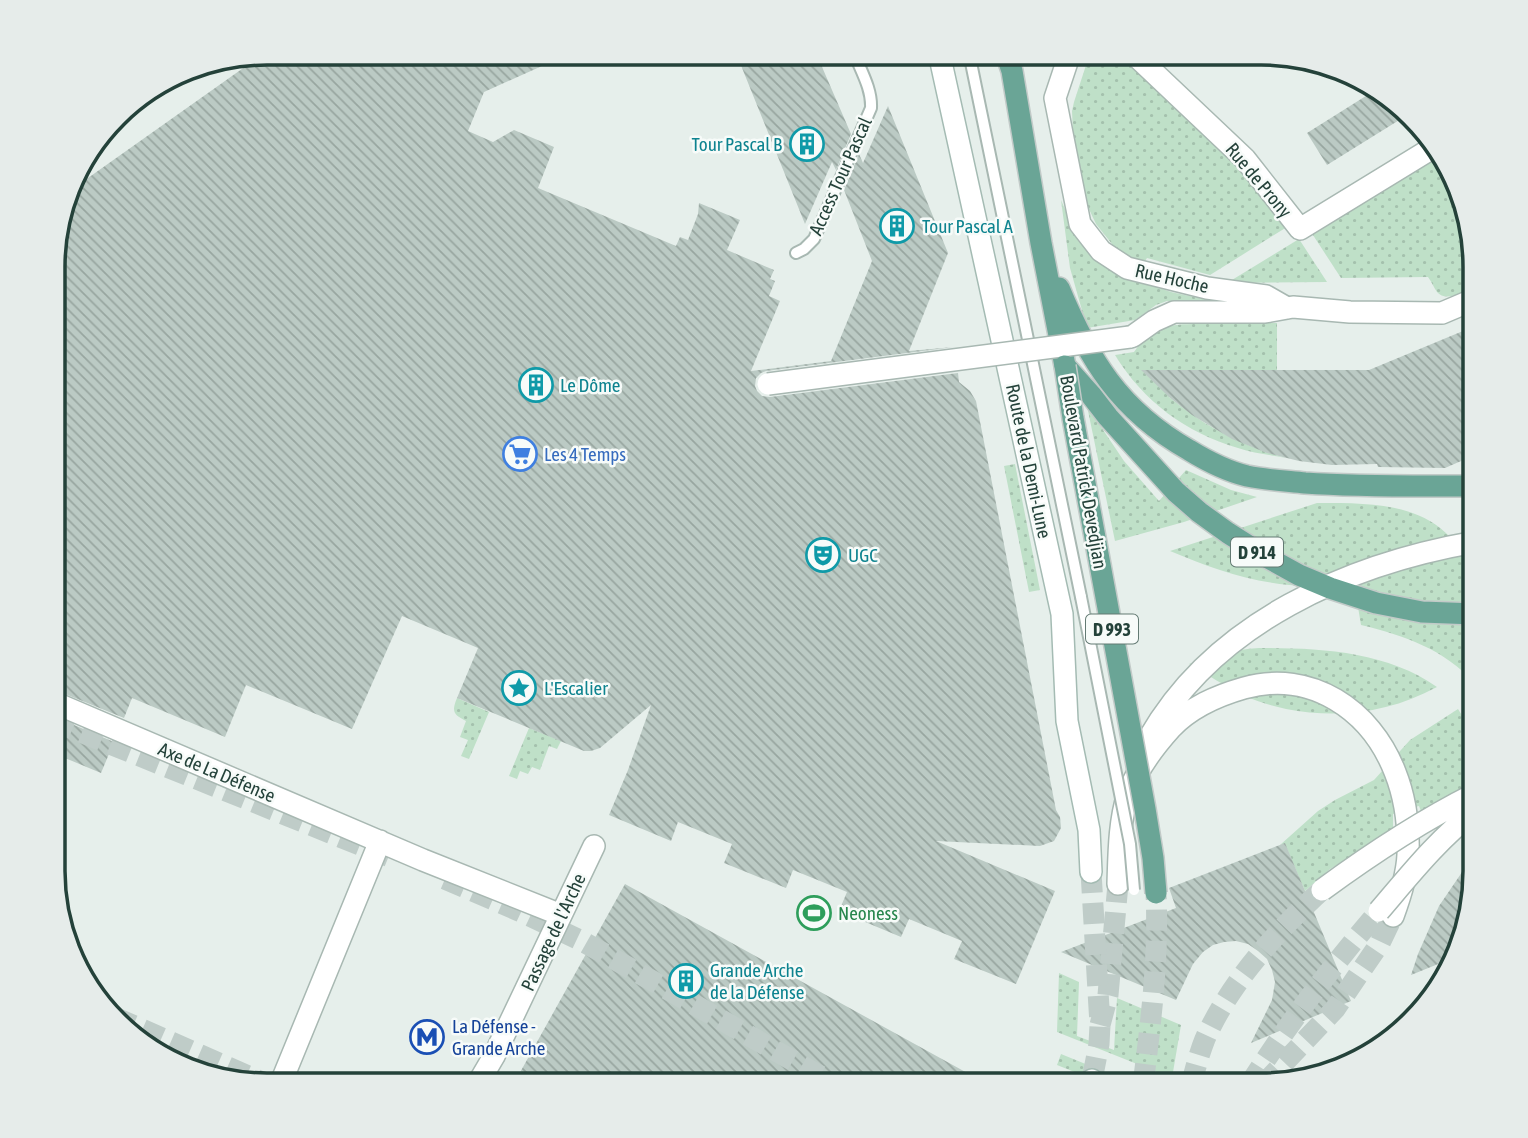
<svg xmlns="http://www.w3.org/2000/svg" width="1528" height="1138" viewBox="0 0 1528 1138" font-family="'Asap Condensed',sans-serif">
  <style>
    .grass { fill: url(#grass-dots) }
    .building { fill: url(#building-back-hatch) }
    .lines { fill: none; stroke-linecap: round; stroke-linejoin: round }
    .street-tunnel { stroke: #bfccc8; stroke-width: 21; stroke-dasharray: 21 10; stroke-linecap: butt }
    .secondary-tunnel { stroke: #bfccc8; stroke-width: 21; stroke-dasharray: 21 10; stroke-linecap: butt }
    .primary-tunnel { stroke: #bfccc8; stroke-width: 21; stroke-dasharray: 21 10; stroke-linecap: butt }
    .highway-tunnel { stroke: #bfccc8; stroke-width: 21; stroke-dasharray: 21 10; stroke-linecap: butt }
    .lane-casing { stroke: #a8b8b2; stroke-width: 14 }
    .street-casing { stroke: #a8b8b2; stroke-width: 24 }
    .secondary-casing { stroke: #a4bbb3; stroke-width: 24 }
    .primary-casing { stroke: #c2cac8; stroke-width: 24 }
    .lane { stroke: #fff; stroke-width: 10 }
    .street { stroke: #fff; stroke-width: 21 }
    .secondary { stroke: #fff; stroke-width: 21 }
    .primary { stroke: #6aa596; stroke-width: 21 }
    .lane-bridge-casing { stroke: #a8b8b2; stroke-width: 14; stroke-linecap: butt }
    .street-bridge-casing { stroke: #a8b8b2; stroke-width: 24; stroke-linecap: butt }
    .primary-bridge-casing { stroke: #c2cac8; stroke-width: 24; stroke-linecap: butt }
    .lane-bridge { stroke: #fff; stroke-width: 10 }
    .street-bridge { stroke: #fff; stroke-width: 21 }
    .primary-bridge { stroke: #6aa596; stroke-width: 21 }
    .labels { text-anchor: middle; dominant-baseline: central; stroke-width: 5; stroke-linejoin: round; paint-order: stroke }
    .shield { fill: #f7fbf9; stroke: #637a73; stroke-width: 2 }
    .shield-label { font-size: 18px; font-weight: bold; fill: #24423a }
    .culture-label { font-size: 19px; fill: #0d838f; stroke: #f7fbf9; text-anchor: start }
    .street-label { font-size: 19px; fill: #24423a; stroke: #f7fbf9 }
    .shop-label { font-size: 19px; fill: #366cbe; stroke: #f7fbf9; text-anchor: start }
    .leisure-label { font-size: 19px; fill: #27864d; stroke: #f7fbf9; text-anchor: start }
    .transit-label { font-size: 19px; fill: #164399; stroke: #f7fbf9; text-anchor: start }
    .rim { fill: none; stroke: #24423a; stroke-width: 3.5 }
  </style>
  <defs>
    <pattern id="grass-dots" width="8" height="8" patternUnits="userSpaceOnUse" patternTransform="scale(1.75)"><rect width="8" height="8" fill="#bfe0c8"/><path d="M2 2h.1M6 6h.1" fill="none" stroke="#a4c1ad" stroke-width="1.8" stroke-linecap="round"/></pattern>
    <pattern id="building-back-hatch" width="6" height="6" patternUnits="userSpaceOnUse" patternTransform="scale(1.75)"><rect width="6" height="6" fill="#bbcac4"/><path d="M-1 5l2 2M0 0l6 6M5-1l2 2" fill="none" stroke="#98a6a0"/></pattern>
  </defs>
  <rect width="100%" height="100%" fill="#e6efeb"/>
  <path class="grass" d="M1090 53H1120L1241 169 1287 227 1210 275 1147 258 1145 261 1125 256 1116 249 1096 224 1088 207 1073 133 1072 111 1074 102Z
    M1439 153 1454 172 1475 266V286C1465 291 1446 303 1437 292 1434 288 1432 282 1428 277L1341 278 1311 232Z
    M1061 200 1076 235 1106 266 1115 273 1171 292 1212 301H1167L1156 305 1135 320 1087 328 1070 268Z
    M1299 239 1327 282 1227 283Z
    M1213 323H1277V370L1169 397C1204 426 1242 446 1286 458 1270 455 1253 453 1238 448 1186 433 1143 401 1115 355L1134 352C1155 321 1179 324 1212 324Z
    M1087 406 1124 461 1159 501 1186 470 1231 490 1257 497 1184 522 1115 541Z
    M1015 464 1040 590 1029 592 1004 466Z
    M1317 503C1386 503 1442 503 1475 574V683C1443 649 1406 636 1361 625L1354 583C1332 585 1311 587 1289 585 1247 581 1208 567 1170 551Z
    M1259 648C1319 648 1386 651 1437 687 1389 713 1338 719 1286 709 1272 706 1258 702 1245 696 1226 687 1207 674 1189 664 1213 654 1233 650 1259 648Z
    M457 698 489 712 469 759 461 756 468 740 460 737 466 721C454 715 451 712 457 698Z
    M1458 709 1475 736V787L1422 814 1419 806 1393 814V831L1330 869 1305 891 1285 844 1280 845 1318 811 1335 800 1374 780 1410 740Z
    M529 728 561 741 557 749 549 746 540 770 532 767 528 774 520 771 517 779 509 776Z
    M1059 973 1079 982 1077 1036 1114 1050 1117 998 1181 1025 1172 1078 1057 1032Z
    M1061 1054 1137 1085H1107L1057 1065Z"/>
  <path class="building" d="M266 52 571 53 484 92 468 131 493 142 514 130 554 147 538 188 676 246 680 237 688 240 698 214 699 203 740 220 727 250 774 270 770 279 775 281 769 296 780 301 751 371 831 361 872 261 844 190 859 154 863 163 888 106 948 253 909 351 954 347 766 371 761 373 756 378 755 386 757 391 762 396 770 397 958 373 959 382 970 391 976 401 1056 810 1060 817 1061 828 1054 841 1040 846 936 841 1055 891 1016 984 954 959 962 941 909 919 901 937 839 911 847 892 793 870 786 888 724 863 732 844 678 822 671 841 609 815 628 770 651 705 600 748 591 751H584L457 698 478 648 402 616 352 729 246 685 225 737 132 698 124 718 53 689 54 238 71 190Z
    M736 53H816L851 134 836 170 832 162 805 224Z
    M1377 89 1402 105 1409 114 1327 165 1307 133Z
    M1475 326V455L1445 468 1378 467 1377 464 1332 465 1299 461 1267 453 1232 439 1192 415 1169 397 1141 370H1369Z
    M53 716 114 742 101 773 53 753Z
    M1285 843 1351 1001 1251 1043 1272 1000 1275 982 1272 970 1267 959 1258 951 1248 944 1236 941 1224 942 1213 945 1203 952 1193 964 1176 1000 1061 952 1176 908 1169 888Z
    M1475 853V886L1459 953 1458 956 1411 975 1418 954 1439 906Z
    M625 884 826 995 989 1085H513Z"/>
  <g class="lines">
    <path class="street-tunnel" d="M1100 1025 1108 995 1118 884
      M1191 1085C1195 1070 1199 1054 1205 1039 1231 981 1276 932 1322 890
      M1249 1085C1288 1024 1332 966 1379 911
      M1263 1085 1335 1009 1380 943 1393 916"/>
    <path class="secondary-tunnel" d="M1091 872 1100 1025 1099 1044 1092 1080"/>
    <path class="primary-tunnel" d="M1143 1085C1151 1021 1159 957 1156 893"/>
    <path class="highway-tunnel" d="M53 721 392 858
      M445 879 519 911 582 941 836 1085
      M114 1017 269 1085"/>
    <g class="lane-casing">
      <path id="lane" d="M969 53 1081 597
        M796 253 804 249 814 239 871 108C872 89 861 71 854 53"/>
    </g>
    <g class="street-casing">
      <path id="street" d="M1070 53 1055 98 1080 224 1101 251 1127 268 1207 288 1266 296 1287 308
        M1133 53 1245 159 1300 229 1434 147
        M1130 337 1133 336 1154 321 1174 312H1265L1293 307 1350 312 1442 313 1475 299
        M53 702 423 860 561 915
        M1149 738C1215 622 1349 564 1475 542
        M1118 884C1119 854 1119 822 1128 794 1137 769 1153 748 1171 728 1191 707 1216 696 1244 688 1311 669 1371 710 1395 772 1405 797 1409 828 1408 855 1407 876 1400 897 1393 916
        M280 1085 380 841
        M477 1085 494 1056 594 846"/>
    </g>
    <g class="secondary-casing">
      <path id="secondary" d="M939 53 1062 614 1067 721 1089 830 1091 872
        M1091 1085 1092 1080"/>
    </g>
    <g class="primary-casing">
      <path id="primary" d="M1006 53 1012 71 1041 243 1065 366 1091 395 1108 417 1176 492 1199 512 1228 533 1263 555 1299 575 1330 588 1376 603 1422 612 1475 614
        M1059 288C1089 360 1119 410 1189 450 1207 461 1226 471 1247 476 1266 480 1286 481 1305 483 1362 487 1419 486 1475 486"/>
    </g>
    <use href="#lane" class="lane"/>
    <use href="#street" class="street"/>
    <use href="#secondary" class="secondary"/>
    <use href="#primary" class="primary"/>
    <g class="lane-bridge-casing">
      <path id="lane-bridge" d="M1081 597 1130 844 1134 890"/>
    </g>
    <g class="street-bridge-casing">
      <path id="street-bridge" d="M768 384 1130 337
        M1322 890C1371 854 1421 821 1475 794
        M1379 911C1409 876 1438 839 1475 811"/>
    </g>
    <g class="primary-bridge-casing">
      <path id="primary-bridge" d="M1065 366 1073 418 1145 809 1153 858 1156 893"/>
    </g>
    <use href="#lane-bridge" class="lane-bridge"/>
    <use href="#street-bridge" class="street-bridge"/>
    <use href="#primary-bridge" class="primary-bridge"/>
  </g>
  <defs>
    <g id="building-ring" transform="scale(1.75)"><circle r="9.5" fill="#f7fbf9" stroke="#0f9aa8" stroke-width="1.5"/><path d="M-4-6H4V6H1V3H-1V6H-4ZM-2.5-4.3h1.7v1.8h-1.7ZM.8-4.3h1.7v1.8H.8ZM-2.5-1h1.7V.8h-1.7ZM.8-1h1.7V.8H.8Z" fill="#0f9aa8"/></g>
    <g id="supermarket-ring" transform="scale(1.75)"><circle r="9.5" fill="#f7fbf9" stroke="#3f7fe0" stroke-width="1.5"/><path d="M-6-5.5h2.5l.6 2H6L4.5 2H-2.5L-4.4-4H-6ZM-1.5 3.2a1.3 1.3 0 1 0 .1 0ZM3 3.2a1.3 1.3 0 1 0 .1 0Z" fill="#3f7fe0"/></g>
    <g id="theatre-ring" transform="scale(1.75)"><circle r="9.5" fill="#f7fbf9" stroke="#0f9aa8" stroke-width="1.5"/><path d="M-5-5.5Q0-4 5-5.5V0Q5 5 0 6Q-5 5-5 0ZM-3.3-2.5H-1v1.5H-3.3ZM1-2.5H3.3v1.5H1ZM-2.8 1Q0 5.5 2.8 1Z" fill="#0f9aa8"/></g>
    <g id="sight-ring" transform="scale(1.75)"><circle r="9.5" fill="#f7fbf9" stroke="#0f9aa8" stroke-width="1.5"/><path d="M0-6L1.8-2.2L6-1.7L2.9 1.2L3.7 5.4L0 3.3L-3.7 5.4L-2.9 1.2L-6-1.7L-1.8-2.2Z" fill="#0f9aa8"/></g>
    <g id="stadium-ring" transform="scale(1.75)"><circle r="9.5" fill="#f7fbf9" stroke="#2e9e5b" stroke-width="1.5"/><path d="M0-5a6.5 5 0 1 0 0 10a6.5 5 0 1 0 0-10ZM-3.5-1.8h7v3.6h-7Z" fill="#2e9e5b"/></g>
    <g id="metro-ring" transform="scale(1.75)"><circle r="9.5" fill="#f7fbf9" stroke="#1a4fb4" stroke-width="1.5"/><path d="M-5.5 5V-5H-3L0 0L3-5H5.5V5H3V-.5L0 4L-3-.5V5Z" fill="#1a4fb4"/></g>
  </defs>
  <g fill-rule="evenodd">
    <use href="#building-ring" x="807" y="144"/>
    <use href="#building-ring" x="897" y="226"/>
    <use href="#building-ring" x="536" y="385"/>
    <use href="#supermarket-ring" x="520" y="454"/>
    <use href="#theatre-ring" x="823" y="555"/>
    <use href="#sight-ring" x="519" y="688"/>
    <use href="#stadium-ring" x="814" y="913"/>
    <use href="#building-ring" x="686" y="981"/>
    <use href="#metro-ring" x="427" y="1037"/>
  </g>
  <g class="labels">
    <g class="shield">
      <rect x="1231" y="537.5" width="52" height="29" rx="5"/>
      <rect x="1086" y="614.5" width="52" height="29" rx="5"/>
    </g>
    <g class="shield-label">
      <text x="1257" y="552">D 914</text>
      <text x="1112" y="629">D 993</text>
    </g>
    <g class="culture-label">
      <text x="782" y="144" text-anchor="end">Tour Pascal B</text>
      <text x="922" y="226">Tour Pascal A</text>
      <text x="560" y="385">Le Dôme</text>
      <text x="848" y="555">UGC</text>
      <text x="544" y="688">L'Escalier</text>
      <text x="710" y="970">Grande Arche<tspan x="710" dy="22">de la Défense</tspan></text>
    </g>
    <g class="street-label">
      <text transform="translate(840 176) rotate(-66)">Access Tour Pascal</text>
      <text transform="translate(1259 180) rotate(50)">Rue de Prony</text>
      <text transform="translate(1172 278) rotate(13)">Rue Hoche</text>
      <text transform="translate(1029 461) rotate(78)">Route de la Demi-Lune</text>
      <text transform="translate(1084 472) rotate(80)">Boulevard Patrick Devedjian</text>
      <text transform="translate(217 772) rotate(23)">Axe de La Défense</text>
      <text transform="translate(553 932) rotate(-65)">Passage de l'Arche</text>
    </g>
    <g class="shop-label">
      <text x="544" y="454">Les 4 Temps</text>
    </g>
    <g class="leisure-label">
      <text x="838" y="913">Neoness</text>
    </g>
    <g class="transit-label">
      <text x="452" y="1026">La Défense -<tspan x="452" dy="22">Grande Arche</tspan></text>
    </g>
  </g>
  <path d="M0 0H1528V1138H0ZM267 65H1261A202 202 0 0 1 1463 267V871A202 202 0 0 1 1261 1073H267A202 202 0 0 1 65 871V267A202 202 0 0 1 267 65Z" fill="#e6ecea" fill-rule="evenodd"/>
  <path class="rim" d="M267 65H1261A202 202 0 0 1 1463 267V871A202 202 0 0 1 1261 1073H267A202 202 0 0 1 65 871V267A202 202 0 0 1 267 65Z"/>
</svg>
